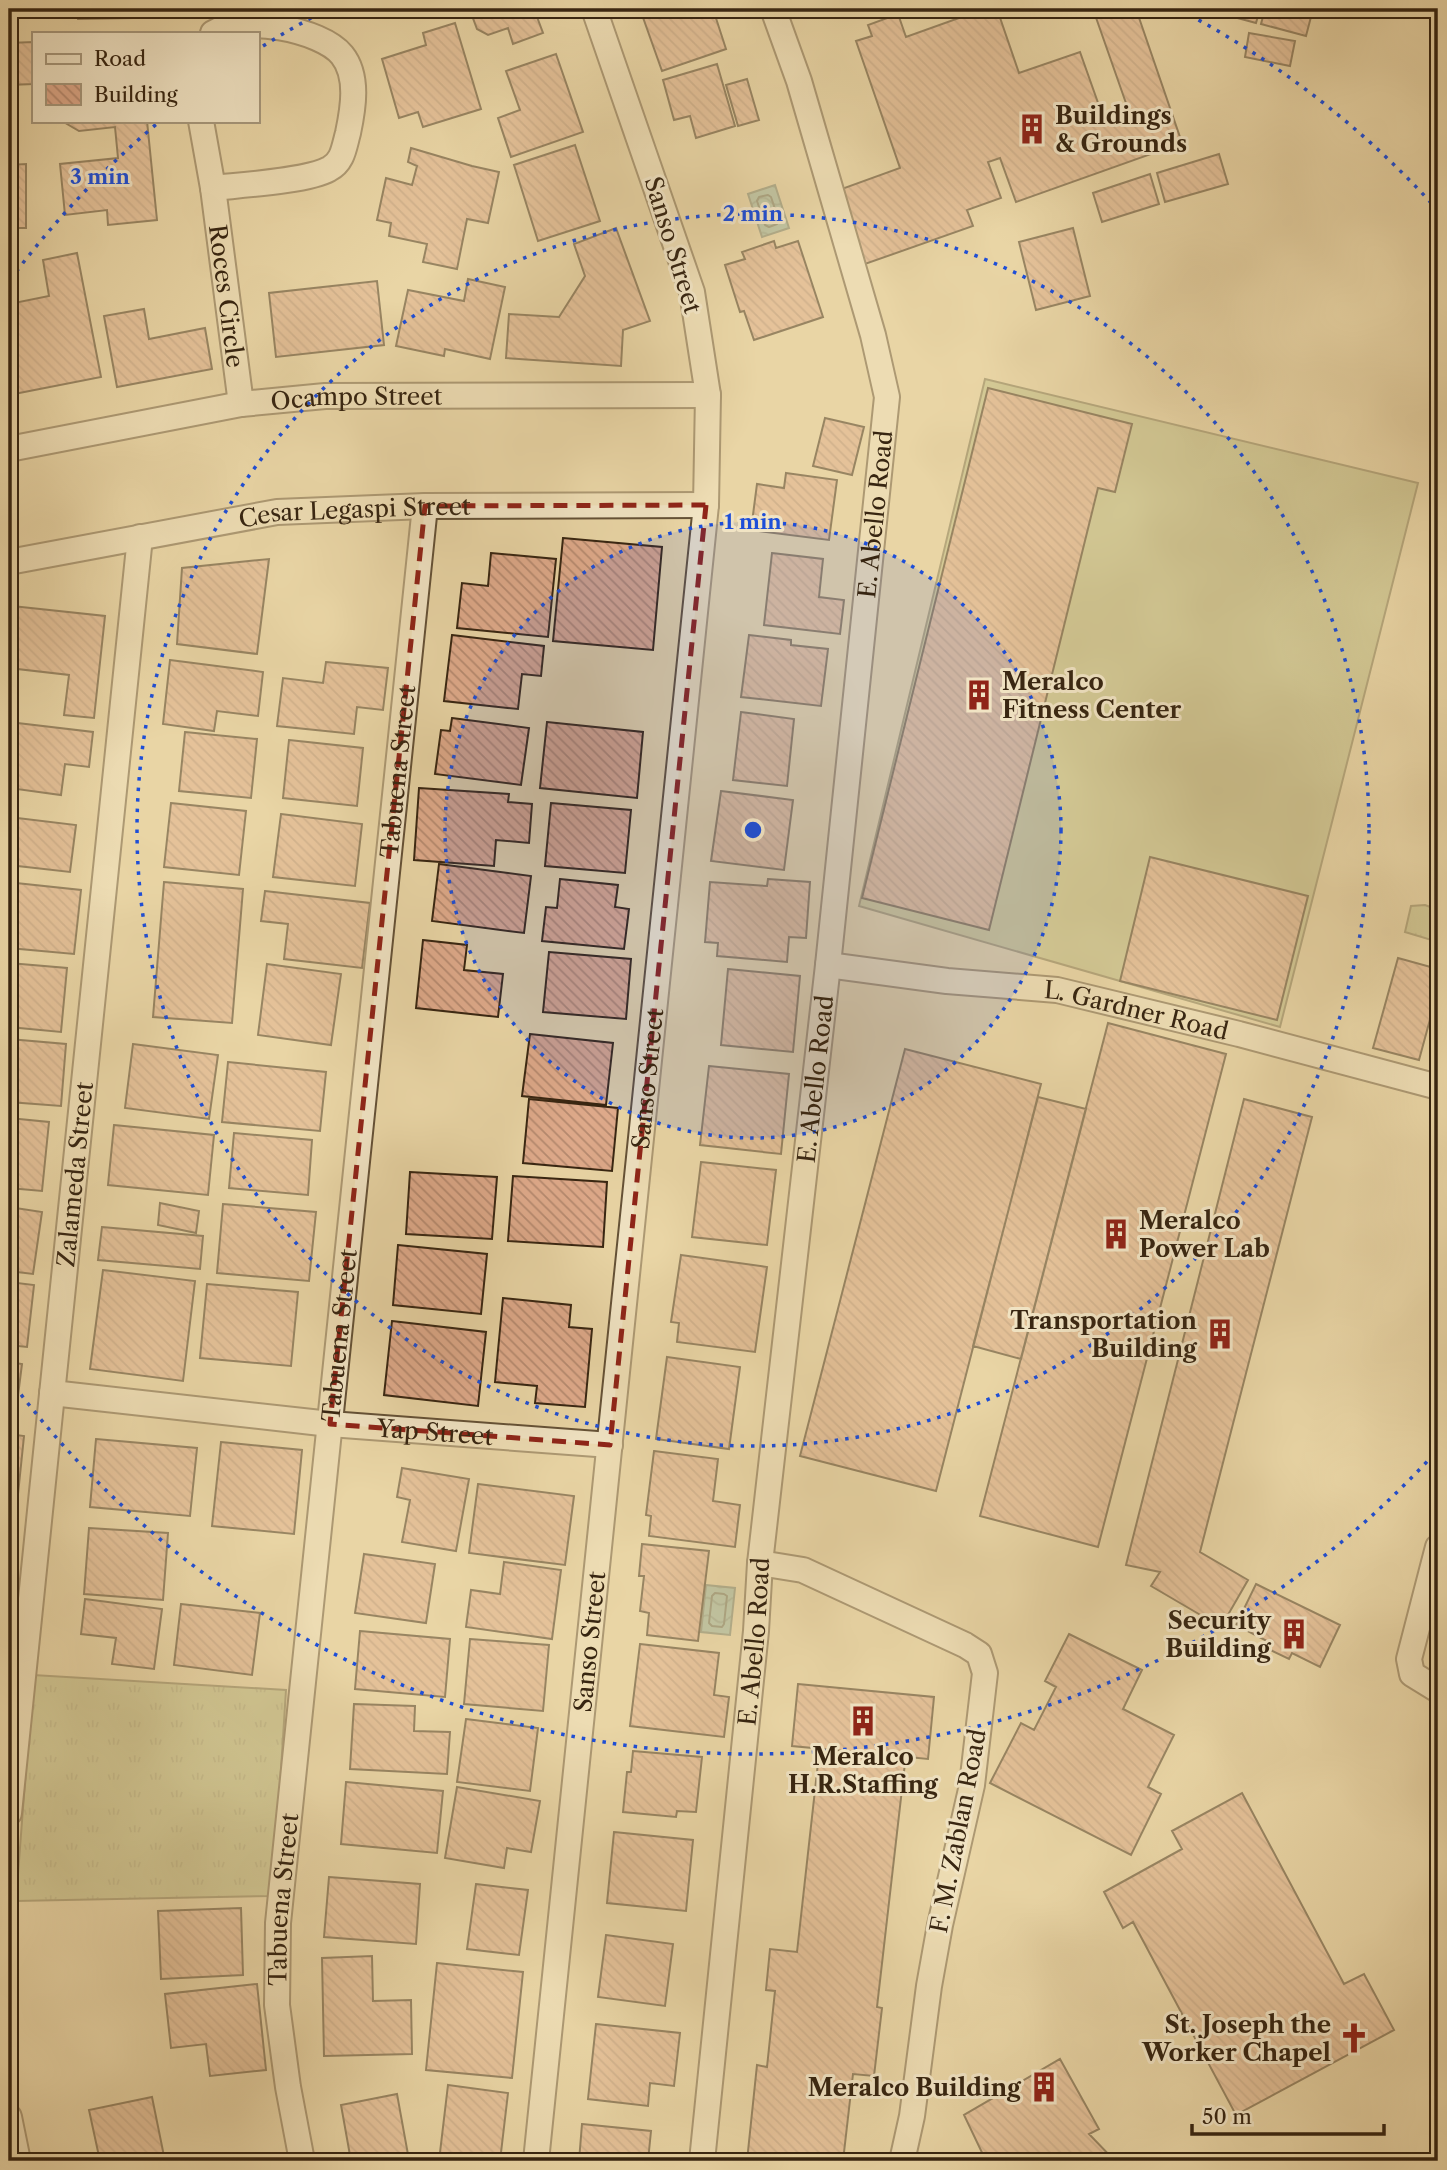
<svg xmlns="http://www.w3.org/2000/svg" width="1447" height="2170" viewBox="0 0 1447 2170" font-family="'Libre Caslon Text',serif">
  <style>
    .grass { fill: url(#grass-tufts); stroke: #79704a; stroke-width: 2 }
    .pitch { fill: #bbbc83; stroke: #79704a; stroke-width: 2 }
    .water { fill: url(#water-waves); stroke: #717e6a; stroke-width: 2 }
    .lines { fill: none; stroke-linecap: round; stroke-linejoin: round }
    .shore { stroke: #676f5b; stroke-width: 2 }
    .building { fill: url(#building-back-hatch); stroke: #372511; stroke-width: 2 }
    .street-casing { stroke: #645136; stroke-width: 28 }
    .street { stroke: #f1e4c4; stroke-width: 24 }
    .marked { fill: none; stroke: #8f2418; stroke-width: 5; stroke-dasharray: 14 9; stroke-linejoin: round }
    .ring { fill: none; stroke: #1d4ed8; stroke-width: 3.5; stroke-dasharray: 3.5 7 }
    .labels { text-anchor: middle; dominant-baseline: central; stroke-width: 6; stroke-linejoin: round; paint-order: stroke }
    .poi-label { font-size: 24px; font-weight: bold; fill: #372511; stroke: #f1e4c4; text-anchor: end }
    .street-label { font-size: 24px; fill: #372511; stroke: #f1e4c4 }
    .centre { fill: #1d4ed8; stroke: #f1e4c4; stroke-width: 3.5 }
    .ring-label { font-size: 21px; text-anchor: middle; font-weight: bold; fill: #1d4ed8; stroke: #f1e4c4; stroke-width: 6; stroke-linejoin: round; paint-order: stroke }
  </style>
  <defs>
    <pattern id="grass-tufts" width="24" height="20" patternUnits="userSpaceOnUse" patternTransform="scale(1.75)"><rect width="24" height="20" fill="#bbbc83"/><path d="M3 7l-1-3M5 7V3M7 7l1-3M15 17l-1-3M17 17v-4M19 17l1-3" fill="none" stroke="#a1a170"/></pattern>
    <pattern id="water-waves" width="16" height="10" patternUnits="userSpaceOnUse" patternTransform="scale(1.75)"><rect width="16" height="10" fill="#97b9a5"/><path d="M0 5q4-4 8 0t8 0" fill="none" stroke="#7c9685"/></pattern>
    <pattern id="building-back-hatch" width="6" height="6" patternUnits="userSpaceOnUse" patternTransform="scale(1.75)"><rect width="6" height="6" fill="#dfaa8b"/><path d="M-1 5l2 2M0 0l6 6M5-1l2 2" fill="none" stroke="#b68a70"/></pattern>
  </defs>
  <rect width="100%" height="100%" fill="#e9d5a5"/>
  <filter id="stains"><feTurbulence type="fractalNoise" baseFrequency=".00286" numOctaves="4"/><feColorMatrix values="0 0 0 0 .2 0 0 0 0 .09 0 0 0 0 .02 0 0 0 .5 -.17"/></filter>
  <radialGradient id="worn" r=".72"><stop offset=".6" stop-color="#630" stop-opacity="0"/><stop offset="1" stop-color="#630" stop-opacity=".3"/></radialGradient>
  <path class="grass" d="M1425 905 1438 910V942L1405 932 1411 906Z
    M33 1675 286 1690 273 1896 16 1901Z"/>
  <path class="pitch" d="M985 379 1418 483 1280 1027 859 906Z"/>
  <path class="water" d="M775 185 789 228 762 237 748 194Z
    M706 1585 735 1588 730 1635 701 1632Z"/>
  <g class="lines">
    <path class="shore" d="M768 195 771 197 779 221 777 224 769 227 765 225 757 201 759 197Z
      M715 1593 724 1594 727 1596 724 1624 722 1627 712 1626 709 1623 712 1596Z"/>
  </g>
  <path class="building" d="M61 9H132L133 18 78 19 77 13H61Z
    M461 9H534L543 33 513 44 508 28 488 35 477 29 471 13 463 15Z
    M640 9H713L726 49 662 71Z
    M984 9H997L1019 73 1080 52 1102 114 1127 106 1093 9H1136L1182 143 1016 202 1000 158 988 162 1001 198 967 210 973 226 862 265 836 191 900 168 856 41 872 36 868 25 898 14 906 37Z
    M1232 9H1260L1256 23 1230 16Z
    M1265 9H1297L1312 13 1306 36 1261 24Z
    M455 23 481 109 423 127 418 112 399 118 382 59 426 45 423 33Z
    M1249 33 1295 41 1290 66 1245 57Z
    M33 42V84L9 85V149V43Z
    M556 54 583 132 511 157 498 118 520 110 506 71Z
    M717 64 735 126 696 138 690 116 674 120 663 80Z
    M747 79 759 120 738 126 726 85Z
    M62 121H147L157 220 108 225 107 210 65 215 60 164 118 158 115 127 79 131Z
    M575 145 600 221 538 241 514 165Z
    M411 148 472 166 499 172 488 223 467 219 457 269 423 262 427 244 389 236 391 223 377 220 386 178 412 185 417 166 408 162Z
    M1219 154 1228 184 1165 202 1157 173Z
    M26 164V228H9V165Z
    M1150 174 1159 204 1102 222 1093 193Z
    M616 228 650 321 623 330 621 366 506 358 509 314 559 317 585 276 574 244Z
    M1073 228 1090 296 1036 310 1019 242Z
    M774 241 776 248 798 241 823 317 754 340 744 311 740 312 725 265 745 259 742 252Z
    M77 253 101 377 9 395V304L49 296 43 260Z
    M468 279 505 287 490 359 445 349 444 356 396 346 408 290 464 301Z
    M377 281 384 345 276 357 269 293Z
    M144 309 149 339 205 328 212 369 117 387 104 316Z
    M988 388 1132 424 1115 492 1098 488 989 930 862 898Z
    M825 418 864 427 852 475 813 466Z
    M786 473 837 480 829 540 751 530 757 484 784 488Z
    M563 538 662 547 653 650 553 641Z
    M491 553 556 559 548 637 457 628 462 583 488 586Z
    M772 553 823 559 819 597 844 600 840 634 764 625Z
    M269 559 257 654 177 644 182 568Z
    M12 606 105 616 94 718 64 715 69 675 9 668Z
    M452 635 544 646 541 676 522 674 518 709 444 701Z
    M749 635 791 640V645L828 649 821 706 741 697Z
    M170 660 263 672 258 716 217 711 214 731 163 724Z
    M326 662 388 668 383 710 357 707 354 734 277 726 283 678 323 683Z
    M741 712 794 719 787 786 733 780Z
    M452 718 529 728 521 785 435 774 441 730 450 731Z
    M9 722 93 732 89 767 65 764 61 795 9 788Z
    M547 722 643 732 637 798 540 788Z
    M185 732 257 739 251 798 179 791Z
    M289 740 363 748 357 806 283 798Z
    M419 788 509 794 508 802 532 804 529 843 496 840 494 866 414 860Z
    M721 791 793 800 784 870 711 861Z
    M171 803 246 811 239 875 164 867Z
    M551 803 631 810 625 873 545 866Z
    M281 814 362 824 355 886 273 877Z
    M9 817 76 825 70 872 9 865Z
    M1150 857 1308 896 1277 1020 1120 981Z
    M439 864 531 876 524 933 432 921Z
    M560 879 618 885 615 907 629 909 624 949 542 941 546 907 557 908Z
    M768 879 810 882 806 938 789 937 787 962 717 956 718 943 705 942 710 882 767 886Z
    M164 882 243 889 232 1023 153 1017Z
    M16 883 81 890 74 954 9 948Z
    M265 891 370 903 362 968 284 959 288 924 261 921Z
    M423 940 467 945 464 970 503 974 498 1017 416 1008Z
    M549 952 631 959 626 1019 543 1012Z
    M1398 958 1438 969V990L1419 1060 1373 1048Z
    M9 963 67 968 61 1032 9 1027Z
    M267 964 341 974 331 1045 258 1035Z
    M728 969 800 976 793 1052 721 1045Z
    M1108 1023 1226 1054 1098 1547 980 1516Z
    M530 1034 613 1043 606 1105 522 1096Z
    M9 1039 66 1044 61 1106 9 1102Z
    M133 1044 218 1055 209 1119 125 1108Z
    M905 1049 1041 1084 936 1491 800 1456Z
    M228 1062 326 1072 320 1131 222 1122Z
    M709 1066 789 1074 781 1154 700 1145Z
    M1038 1097 1086 1109 1021 1359 973 1346Z
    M529 1099 618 1108 612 1171 523 1163Z
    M1244 1099 1312 1117 1200 1552 1248 1580 1221 1627 1151 1586 1160 1572 1126 1565Z
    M9 1118 49 1122 42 1191 9 1188Z
    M114 1125 214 1135 208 1195 108 1185Z
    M234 1133 312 1140 308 1195 229 1188Z
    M701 1162 776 1170 767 1245 692 1237Z
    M410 1172 497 1177 492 1239 406 1234Z
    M513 1176 607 1182 603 1247 508 1241Z
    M160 1203 199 1211 196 1233 158 1225Z
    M223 1204 316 1212 309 1281 217 1273Z
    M9 1207 42 1212 33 1274 9 1271Z
    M102 1227 203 1236 200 1269 98 1260Z
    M398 1245 487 1254 481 1314 393 1305Z
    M681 1255 767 1267 755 1352 677 1342 679 1323 671 1322Z
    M103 1270 195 1281 183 1381 90 1369Z
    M9 1282 34 1285 27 1347 9 1345Z
    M207 1284 298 1292 291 1366 200 1358Z
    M503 1298 571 1305 569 1327 592 1329 585 1407 535 1403 537 1386 495 1382Z
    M392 1321 486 1332 478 1406 384 1395Z
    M667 1357 740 1367 729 1449 656 1439Z
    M9 1362 22 1364 14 1427 9 1426Z
    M9 1434 24 1436 17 1504 9 1503Z
    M96 1439 197 1448 190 1516 90 1507Z
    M221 1442 302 1450 294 1534 212 1526Z
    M654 1451 718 1459 713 1501 740 1505 735 1547 649 1536 651 1516 646 1515Z
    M402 1468 469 1479 456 1551 402 1542 410 1500 397 1497Z
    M478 1484 574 1496 565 1565 469 1553Z
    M9 1521 17 1522 10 1583H9Z
    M89 1528 168 1533 163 1600 84 1594Z
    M642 1544 709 1551 698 1641 647 1635 649 1613 640 1611 644 1576H639Z
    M364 1554 435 1564 426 1623 355 1613Z
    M504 1562 561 1570 552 1639 466 1627 471 1590 500 1594Z
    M1256 1584 1340 1625 1320 1667 1292 1653 1289 1659 1268 1649 1271 1643 1236 1625Z
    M85 1599 162 1609 154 1669 112 1664 116 1638 81 1634Z
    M181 1604 260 1613 252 1675 174 1665Z
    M360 1631 450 1639 445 1697 355 1689Z
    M1069 1634 1142 1670 1123 1709 1174 1735 1148 1787 1161 1794 1131 1855 990 1783 1021 1723 1034 1730 1056 1687 1045 1681Z
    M470 1639 549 1645 543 1711 464 1704Z
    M640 1644 719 1653 714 1695 729 1697 724 1737 630 1726Z
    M798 1684 934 1697 928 1759 792 1746Z
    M354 1704 415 1706 414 1731 450 1732 447 1774 350 1769Z
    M466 1719 538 1728 530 1791 457 1782Z
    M633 1751 702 1757 696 1812 677 1811 676 1817 623 1812 627 1772H631Z
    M819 1754 905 1763 877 2007 882 2008 874 2076 853 2074 843 2161H747L757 2065 767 2067 775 1991 766 1990 770 1949 797 1952Z
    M346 1782 443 1791 437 1853 341 1844Z
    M457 1787 540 1801 531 1852 507 1848 504 1868 445 1858Z
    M1242 1793 1344 1984 1364 1974 1394 2030 1236 2115 1133 1922 1123 1928 1104 1892 1182 1849 1172 1831Z
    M614 1832 693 1840 686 1911 607 1903Z
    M329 1877 420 1884 416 1944 324 1937Z
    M476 1884 528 1890 519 1955 467 1949Z
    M241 1908 243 1975 161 1979 158 1911Z
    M606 1935 673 1944 665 2006 598 1997Z
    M372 1956 373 2001 411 2000 412 2054 324 2056 322 1958Z
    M437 1963 523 1972 512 2078 426 2070Z
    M257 1984 266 2070 210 2076 206 2044 171 2048 165 1994Z
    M596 2024 680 2033 674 2086 650 2083 648 2106 588 2099Z
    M1060 2059 1099 2129 1089 2134 1115 2161H986L964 2115Z
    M448 2085 508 2093 500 2161H439Z
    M397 2094 409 2160 351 2161 341 2105Z
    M152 2097 165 2161H100L89 2110Z
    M582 2124 651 2131 648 2161H579Z"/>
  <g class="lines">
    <g class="street-casing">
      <g id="street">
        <path d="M213 33C241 15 321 29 342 55 359 76 353 109 348 133 344 147 343 162 329 169 308 181 240 185 213 188"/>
        <path id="s1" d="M201 121 213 188 241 404"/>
        <path id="s2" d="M9 449 241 404 325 396 708 395"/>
        <path id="s3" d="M9 562 277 512 425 506 706 505"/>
        <path id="s4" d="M828 965 947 981 1057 990 1239 1034 1438 1087"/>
        <path id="s5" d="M52 1393 330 1424 610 1445"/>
        <path d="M1438 1547 1409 1659 1412 1674 1438 1690"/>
        <path d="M760 1563 803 1570 965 1645 979 1654 985 1673 972 1785 940 1925 929 1986 912 2116 902 2161"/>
        <path id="s6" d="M9 1813 140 537"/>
        <path d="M9 2117 18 2161"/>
        <path id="s7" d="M302 2161 288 2087 277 2005 278 1923 425 506"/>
        <path id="s8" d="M536 2161 706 505 708 395 692 292 594 9"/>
        <path id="s9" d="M702 2161 756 1631 760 1563 828 965 887 397 873 335 799 81 773 9"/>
      </g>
    </g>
    <use href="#street" class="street"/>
  </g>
  <path d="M0 0H1447V2170H0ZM706 505 610 1445 330 1424 425 506Z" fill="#e9d5a5" fill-opacity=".55" fill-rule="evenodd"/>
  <path class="marked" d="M706 505 610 1445 330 1424 425 506Z"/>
  <circle cx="753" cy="830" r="308" fill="#1d4ed8" fill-opacity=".12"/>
  <g class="ring">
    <circle cx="753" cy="830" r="308"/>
    <circle cx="753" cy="830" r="616"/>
    <path d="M1434 1454A924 924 0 0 1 10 1380M10 280A924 924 0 0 1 159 122M263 46A924 924 0 0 1 326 10M1180 10A924 924 0 0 1 1434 206"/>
  </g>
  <defs>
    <g id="building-bare" transform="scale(2.415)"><path d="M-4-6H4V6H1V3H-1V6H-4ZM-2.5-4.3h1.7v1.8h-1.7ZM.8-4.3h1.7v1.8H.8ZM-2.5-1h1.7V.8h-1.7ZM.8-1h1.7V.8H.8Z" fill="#8f2418" stroke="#f1e4c4" stroke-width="2.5" paint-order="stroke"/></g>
    <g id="church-bare" transform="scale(2.415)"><path d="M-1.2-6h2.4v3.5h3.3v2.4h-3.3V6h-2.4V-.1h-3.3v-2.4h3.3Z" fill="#8f2418" stroke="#f1e4c4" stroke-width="2.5" paint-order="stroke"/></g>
  </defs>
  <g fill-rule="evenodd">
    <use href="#building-bare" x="1032" y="129"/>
    <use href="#building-bare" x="979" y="695"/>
    <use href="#building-bare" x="1116" y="1234"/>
    <use href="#building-bare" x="1220" y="1334"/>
    <use href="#building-bare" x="1294" y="1634"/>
    <use href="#building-bare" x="863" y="1721"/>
    <use href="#church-bare" x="1354" y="2038"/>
    <use href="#building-bare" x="1044" y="2087"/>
  </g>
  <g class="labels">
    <g class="poi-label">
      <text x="1055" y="115" text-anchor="start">Buildings<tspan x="1055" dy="28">&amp; Grounds</tspan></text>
      <text x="1002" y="681" text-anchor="start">Meralco<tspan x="1002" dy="28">Fitness Center</tspan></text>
      <text x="1139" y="1220" text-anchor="start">Meralco<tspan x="1139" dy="28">Power Lab</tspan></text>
      <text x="1197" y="1320">Transportation<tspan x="1197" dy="28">Building</tspan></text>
      <text x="1271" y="1620">Security<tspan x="1271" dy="28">Building</tspan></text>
      <text x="863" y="1756" text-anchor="middle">Meralco<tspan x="863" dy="28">H.R.Staffing</tspan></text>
      <text x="1331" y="2024">St. Joseph the<tspan x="1331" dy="28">Worker Chapel</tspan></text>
      <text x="1021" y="2087">Meralco Building</text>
    </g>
    <g class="street-label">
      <text transform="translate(673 245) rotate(73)">Sanso Street</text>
      <text stroke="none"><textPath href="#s1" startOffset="177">Roces Circle</textPath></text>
      <text stroke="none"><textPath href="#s2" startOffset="352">Ocampo Street</textPath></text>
      <text stroke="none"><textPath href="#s3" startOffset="350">Cesar Legaspi Street</textPath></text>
      <text stroke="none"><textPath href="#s9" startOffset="1656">E. Abello Road</textPath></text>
      <text stroke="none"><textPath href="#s7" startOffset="1398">Tabuena Street</textPath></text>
      <text stroke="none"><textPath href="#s4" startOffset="312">L. Gardner Road</textPath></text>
      <text stroke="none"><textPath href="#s8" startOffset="1088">Sanso Street</textPath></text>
      <text stroke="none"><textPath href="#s9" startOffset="1088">E. Abello Road</textPath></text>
      <text stroke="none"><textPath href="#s6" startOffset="642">Zalameda Street</textPath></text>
      <text stroke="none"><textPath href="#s7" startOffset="831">Tabuena Street</textPath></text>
      <text stroke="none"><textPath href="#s5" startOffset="385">Yap Street</textPath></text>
      <text stroke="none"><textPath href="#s9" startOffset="522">E. Abello Road</textPath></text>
      <text stroke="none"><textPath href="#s8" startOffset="522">Sanso Street</textPath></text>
      <text transform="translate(958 1831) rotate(-79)">F. M. Zablan Road</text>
      <text stroke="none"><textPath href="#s7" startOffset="264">Tabuena Street</textPath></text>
    </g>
  </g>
  <circle cx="753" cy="830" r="10" class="centre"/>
  <g class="ring-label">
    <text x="100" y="184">3 min</text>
    <text x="753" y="221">2 min</text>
    <text x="753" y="529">1 min</text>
  </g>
  <rect width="1447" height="2170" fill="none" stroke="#e9d5a5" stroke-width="35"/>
  <rect x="10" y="10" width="1426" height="2149" fill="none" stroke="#372511" stroke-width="3.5"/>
  <rect x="18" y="18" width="1412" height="2135" fill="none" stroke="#372511" stroke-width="2"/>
  <rect x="32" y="32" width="228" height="91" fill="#f1e4c4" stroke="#a7987c" stroke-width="2"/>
  <rect x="46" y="54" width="35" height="10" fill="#f1e4c4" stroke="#a7987c" stroke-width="2"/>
  <text x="94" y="66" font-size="21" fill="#372511">Road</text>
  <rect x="46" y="84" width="35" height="21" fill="url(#building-back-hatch)" stroke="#a7987c" stroke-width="2"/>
  <text x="94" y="102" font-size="21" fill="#372511">Building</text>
  <path d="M1192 2124v10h192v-10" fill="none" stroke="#372511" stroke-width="3.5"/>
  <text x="1202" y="2124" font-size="21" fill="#372511" stroke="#f1e4c4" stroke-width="5" paint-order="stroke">50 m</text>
  <rect width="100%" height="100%" filter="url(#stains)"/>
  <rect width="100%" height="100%" fill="url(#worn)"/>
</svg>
